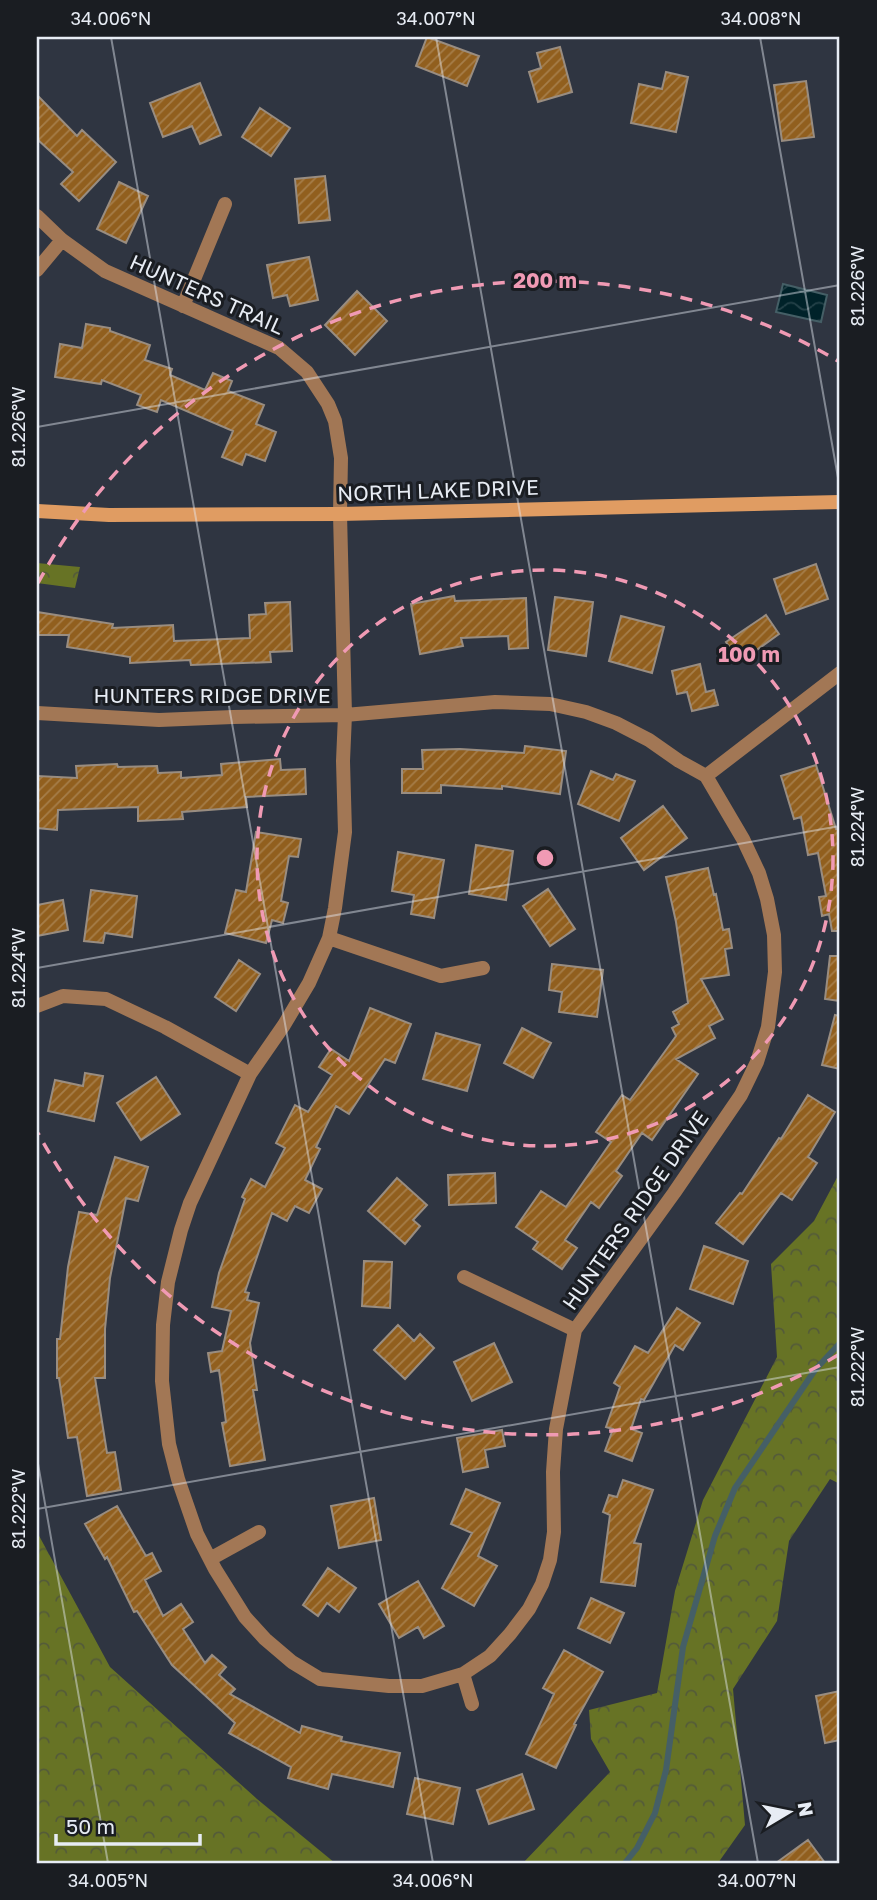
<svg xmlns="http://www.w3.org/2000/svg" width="877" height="1900" viewBox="0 0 877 1900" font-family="'Golos Text',sans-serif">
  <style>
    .forest { fill: url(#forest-crowns) }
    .water { fill: url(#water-waves); stroke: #455f66; stroke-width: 2 }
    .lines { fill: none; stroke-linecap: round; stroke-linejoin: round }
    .stream { stroke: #455f66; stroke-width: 6 }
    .building { fill: url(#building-hatch); stroke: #998d81; stroke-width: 2 }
    .minor { stroke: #a27755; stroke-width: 14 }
    .secondary { stroke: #e09c62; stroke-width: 14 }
    .ticks { fill: none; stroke: #e7ecf4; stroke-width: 2; stroke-opacity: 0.45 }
    .ring { fill: none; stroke: #f09ab4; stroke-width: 3.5; stroke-dasharray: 12 9 }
    .labels { text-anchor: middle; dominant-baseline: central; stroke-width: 6; stroke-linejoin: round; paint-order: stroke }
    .street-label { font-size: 21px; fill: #e7ecf4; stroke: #1a1d22 }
    .centre { fill: #f09ab4; stroke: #1a1d22; stroke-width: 3.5 }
    .ring-label { font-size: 21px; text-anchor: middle; font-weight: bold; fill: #f09ab4; stroke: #1a1d22; stroke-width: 6; stroke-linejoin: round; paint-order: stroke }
    .neatline { fill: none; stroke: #e7ecf4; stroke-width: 2.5 }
    .ticks-label { font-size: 18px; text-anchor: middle; fill: #e7ecf4 }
  </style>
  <defs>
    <pattern id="forest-crowns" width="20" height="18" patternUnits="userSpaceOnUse" patternTransform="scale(1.75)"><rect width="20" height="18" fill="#677325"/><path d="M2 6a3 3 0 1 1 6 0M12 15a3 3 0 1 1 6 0" fill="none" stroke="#545b39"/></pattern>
    <pattern id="water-waves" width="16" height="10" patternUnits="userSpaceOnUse" patternTransform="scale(1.75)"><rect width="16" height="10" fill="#002229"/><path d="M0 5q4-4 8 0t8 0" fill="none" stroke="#254249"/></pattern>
    <pattern id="building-hatch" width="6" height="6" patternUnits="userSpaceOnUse" patternTransform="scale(1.75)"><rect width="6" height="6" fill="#915f1e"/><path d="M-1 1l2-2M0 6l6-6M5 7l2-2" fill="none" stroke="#a67e4a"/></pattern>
  </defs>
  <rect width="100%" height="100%" fill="#2f3541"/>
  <path class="forest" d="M37 563 80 567 75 588 37 583Z
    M840 1172V1484L830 1479 789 1541 777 1621 733 1689 745 1825 718 1863H523L610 1772 591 1739 589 1710 657 1693 675 1591 703 1500 777 1357 771 1264 814 1221Z
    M37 1532 110 1667 257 1799 335 1863H37Z"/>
  <path class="water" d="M783 284 827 295 821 322 776 312Z"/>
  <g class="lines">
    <path class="stream" d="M625 1863 637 1848 655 1813 666 1770 683 1647 715 1536 735 1488 815 1370 840 1343"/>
  </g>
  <path class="building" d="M427 37 479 56 467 86 416 66Z
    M560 47 572 92 538 102 529 72 541 68 537 53Z
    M666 72 688 77 676 132 631 123 639 84 662 89Z
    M806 81 814 137 782 141 774 85Z
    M200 83 221 135 200 144 192 126 163 137 150 103Z
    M37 95 77 136 82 130 116 162 79 201 61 184 73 172 37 139Z
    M260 108 290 128 271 156 242 137Z
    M325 176 330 220 299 223 295 179Z
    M119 182 148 196 126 243 97 229Z
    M309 257 318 300 290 306 287 295 273 298 267 265Z
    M357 291 387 321 355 355 325 325Z
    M86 324 110 328V331L150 345 145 360 172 369 170 375 205 390 213 373 232 381 228 391 264 405 256 424 276 432 265 461 246 454 242 465 222 457 233 431 161 400 157 412 137 405 141 395 102 380 101 384 55 377 60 344 82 348Z
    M816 564 828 599 786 614 774 579Z
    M454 596 455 601 526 598 528 648 509 649 508 636 461 638 463 646 420 654 411 604Z
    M555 597 593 602 586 656 548 650Z
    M290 602 292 651 270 652 271 662 191 665 190 660 130 663V657L67 647 69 635H37V612L113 624 112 628 173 625 174 641 250 638 249 615 266 614 265 603Z
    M766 615 779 634 740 662 726 642Z
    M621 616 664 627 652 673 609 661Z
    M700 664 706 692 714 690 718 705 692 711 687 692 677 694 672 671Z
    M525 746 566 751 560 794 502 786V789L441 785V793H402V769H423L422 750 460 749 524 753Z
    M280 759 281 770 305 769 306 794 246 797 247 807 182 812 183 819 138 821V807L58 810 57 830 37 828 38 776 77 778 76 766 117 764 118 767 157 766 158 773 181 772V778L222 775 221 764Z
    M816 765 836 829 840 828V931H832L829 914 822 916 819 897 826 896 818 853 808 855 801 817 794 819 781 776Z
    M591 771 613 780 616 774 635 781 619 821 578 804Z
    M663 806 687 838 644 870 621 838Z
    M256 832 301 839 298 857 289 856 281 901 288 903 283 923 272 920 266 943 225 933 236 890 246 892Z
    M476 845 513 851 506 900 469 894Z
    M398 852 444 860 434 918 411 914 414 895 392 891Z
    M708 868 714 895 716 894 723 930 729 929 732 948 725 949 729 975 701 979 723 1019 709 1026 715 1038 676 1059 698 1074 652 1140 642 1133 616 1171 622 1176 599 1208 591 1202 565 1240 577 1248 562 1269 533 1249 538 1242 516 1227 541 1191 566 1207 611 1142 596 1132 622 1095 630 1100 676 1036 672 1028 679 1024 673 1012 688 1003 676 922 666 877Z
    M548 889 575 929 550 946 523 906Z
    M91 890 137 896 132 937 105 933 103 943 84 941Z
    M63 900 68 930 37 936V905Z
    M830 956H840V1001L825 999Z
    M239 960 260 974 236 1011 215 997Z
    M552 964 603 970 597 1017 559 1012 562 992 549 990Z
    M370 1008 411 1024 395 1063 385 1059 349 1114 336 1106 316 1147 320 1149 305 1180 322 1189 309 1213 295 1206 287 1221 272 1213 245 1292 249 1293 247 1300 259 1303 250 1343 257 1390H253L265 1460 230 1466 222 1423 226 1422 219 1370 211 1372 208 1353 222 1351 231 1311 212 1307 219 1273 245 1199 242 1197 251 1179 265 1187 285 1148 276 1143 295 1105 308 1112 332 1075 319 1067 331 1049 349 1061Z
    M835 1015 840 1016V1069L822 1065Z
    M522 1028 551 1043 533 1078 504 1063Z
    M436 1033 480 1045 467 1091 423 1079Z
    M85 1073 103 1076 94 1121 48 1111 55 1080 83 1086Z
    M156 1077 180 1114 141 1140 117 1103Z
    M808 1095 835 1112 808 1157 817 1163 792 1200 781 1193 743 1244 716 1223 740 1193 742 1194 779 1138 781 1139Z
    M115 1157 148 1167 138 1201 126 1198 110 1278 105 1329V1378H95L107 1453 115 1452 121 1490 87 1496 77 1437 68 1438 59 1378H57V1339H60L68 1267 79 1212 97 1215Z
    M495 1173 496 1203 449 1205 448 1175Z
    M397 1178 427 1205 413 1220 420 1226 405 1244 368 1211Z
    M704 1246 748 1261 733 1304 690 1289Z
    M364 1261 392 1262 390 1308 362 1306Z
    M677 1308 700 1323 683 1350 675 1345 644 1400 641 1399 631 1429 642 1433 632 1461 605 1451 613 1429 606 1427 620 1387 614 1383 635 1346 648 1353Z
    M398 1325 414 1341 420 1334 434 1348 405 1379 374 1350Z
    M494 1343 512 1382 472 1401 454 1362Z
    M502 1430 505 1446 485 1450 488 1467 463 1472 457 1438Z
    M623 1480 653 1490 634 1543 641 1544 635 1586 601 1582 610 1515 603 1512 609 1495 617 1497Z
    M466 1489 500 1503 478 1556 497 1566 474 1606 442 1588 472 1533 451 1524Z
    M374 1498 381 1540 339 1548 331 1506Z
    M117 1506 146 1556 152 1553 161 1571 145 1580 163 1616 181 1604 193 1622 183 1629 205 1663 212 1655 226 1667 219 1675 235 1689 230 1694 300 1733 302 1726 342 1737 341 1741 400 1753 393 1787 332 1774 328 1789 288 1778 291 1767 229 1733 235 1723 172 1665 137 1611 134 1612 107 1557 105 1559 85 1524Z
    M328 1568 356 1588 339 1612 327 1603 318 1616 303 1605Z
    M418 1581 444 1626 424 1638 418 1627 399 1638 379 1604Z
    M591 1598 624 1613 610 1643 578 1628Z
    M564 1650 603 1672 574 1724 576 1725 556 1768 526 1754 554 1694 543 1688Z
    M840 1691V1740L825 1743 816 1696Z
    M522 1774 534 1809 489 1824 477 1790Z
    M415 1778 460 1788 453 1824 407 1814Z
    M808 1840 825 1863H776Z"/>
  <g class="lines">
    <path class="minor" d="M37 216 62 240 105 271 279 348 307 372 328 404 335 421 341 458 340 514 345 715 343 761 345 832 335 908 329 938 309 983 284 1025 250 1074 190 1203 181 1230 168 1282 163 1325 162 1381 169 1444 178 1479 197 1534 215 1569 245 1617 265 1639 292 1662 320 1679 389 1686H422L463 1674 490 1656 510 1634 529 1609 542 1584 550 1560 554 1532 553 1472 556 1429 575 1330 674 1193 741 1095 757 1062 768 1027 775 972 774 935 767 899 759 873 743 839 706 776 679 761 649 740 616 723 586 712 550 704 495 702 345 715 233 717 159 720 37 713
      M37 270 62 240
      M183 306 225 204
      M706 776 840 673
      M329 938 441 976 483 968
      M37 1006 63 996 106 999 165 1027 250 1074
      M464 1277 575 1330
      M210 1559 259 1532
      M463 1674 472 1704"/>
    <path class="secondary" d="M37 511 109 515 340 514 840 502"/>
  </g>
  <path class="ticks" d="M111 37 433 1863M436 37 758 1863M760 37 840 489M37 427 840 285M37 968 840 826M37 1458 108 1863M37 1509 840 1367"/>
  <g class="ring">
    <circle cx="545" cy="858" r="288"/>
    <path d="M838 1355A577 577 0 0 1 38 1133M38 583A577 577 0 0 1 838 361"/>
  </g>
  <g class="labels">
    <g class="street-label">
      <text transform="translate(207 294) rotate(24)">HUNTERS TRAIL</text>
      <text transform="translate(438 490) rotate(-2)">NORTH LAKE DRIVE</text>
      <text x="212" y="695">HUNTERS RIDGE DRIVE</text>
      <text transform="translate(635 1210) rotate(-55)">HUNTERS RIDGE DRIVE</text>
    </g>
  </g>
  <circle cx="545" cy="858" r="10" class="centre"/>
  <g class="ring-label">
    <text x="545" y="288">200 m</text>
    <text x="749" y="662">100 m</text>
  </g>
  <rect width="877" height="1900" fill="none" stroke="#1a1d22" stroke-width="77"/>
  <g transform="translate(789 1812) rotate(80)" stroke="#1a1d22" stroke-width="5" paint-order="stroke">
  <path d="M0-5L12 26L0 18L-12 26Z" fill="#e7ecf4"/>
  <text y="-10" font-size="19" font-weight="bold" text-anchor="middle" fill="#e7ecf4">N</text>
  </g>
  <path d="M56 1834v10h144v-10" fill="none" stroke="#e7ecf4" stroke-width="3.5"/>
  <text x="66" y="1834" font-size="21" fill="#e7ecf4" stroke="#1a1d22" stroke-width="5" paint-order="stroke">50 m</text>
  <rect x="38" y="38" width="800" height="1824" class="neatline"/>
  <g class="ticks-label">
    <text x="111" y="25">34.006°N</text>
    <text x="436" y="25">34.007°N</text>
    <text x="761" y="25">34.008°N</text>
    <text transform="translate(858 286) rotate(-90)" y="6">81.226°W</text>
    <text transform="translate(19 427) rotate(-90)" y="6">81.226°W</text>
    <text transform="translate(858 827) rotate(-90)" y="6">81.224°W</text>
    <text transform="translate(19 968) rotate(-90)" y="6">81.224°W</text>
    <text transform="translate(858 1367) rotate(-90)" y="6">81.222°W</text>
    <text transform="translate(19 1509) rotate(-90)" y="6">81.222°W</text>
    <text x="108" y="1887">34.005°N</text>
    <text x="433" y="1887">34.006°N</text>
    <text x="757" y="1887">34.007°N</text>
  </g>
</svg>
